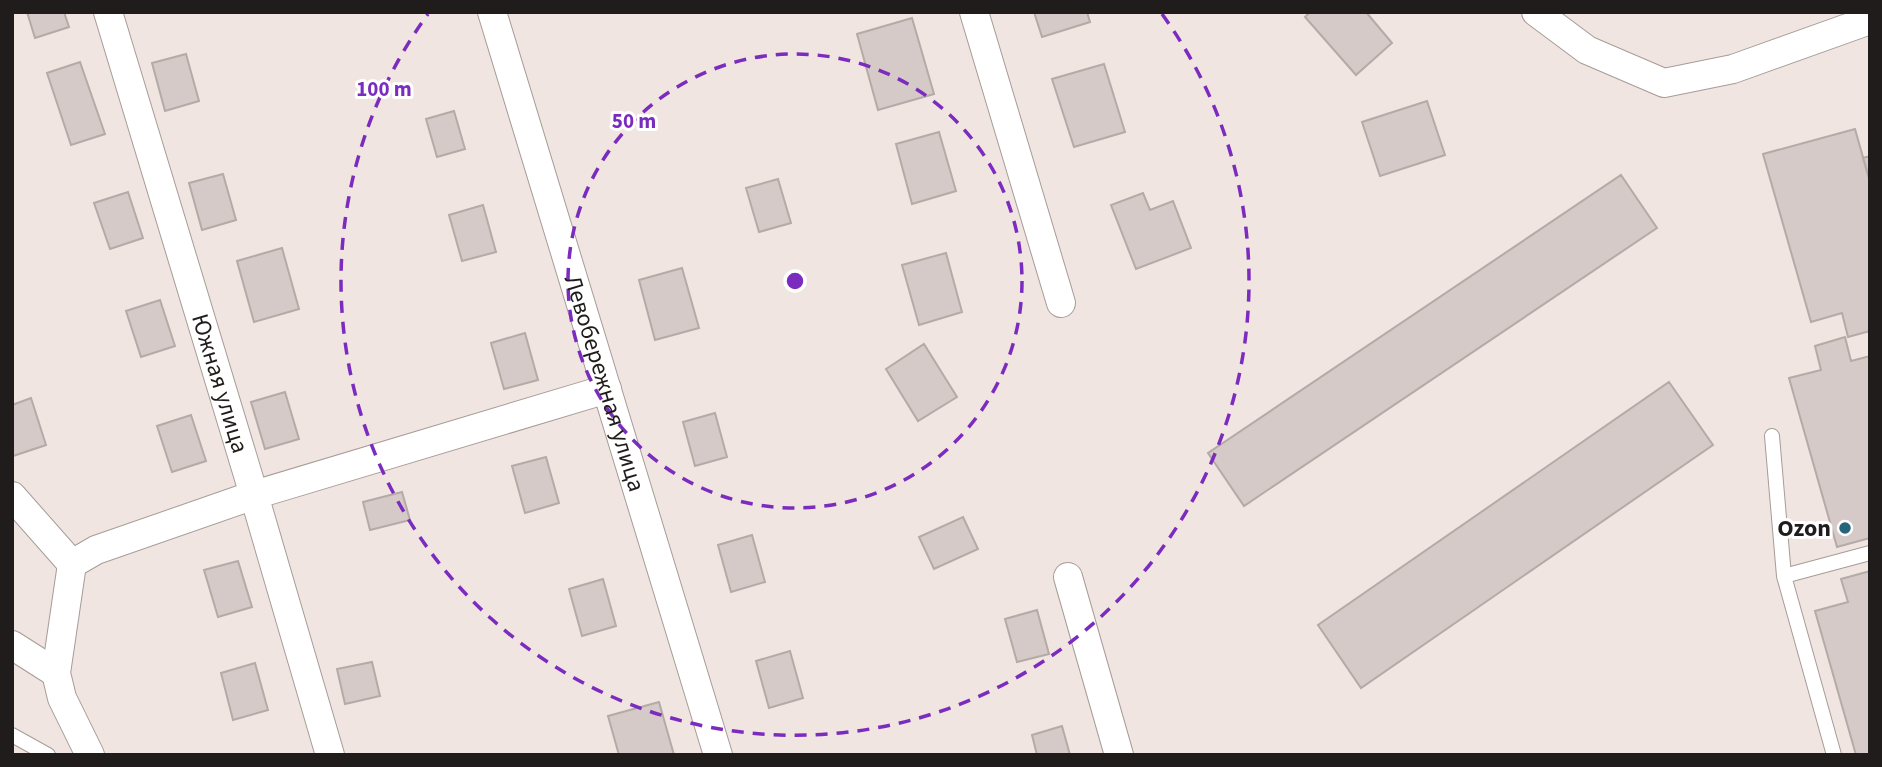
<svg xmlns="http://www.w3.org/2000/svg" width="1882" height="767" viewBox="0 0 1882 767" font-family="'Source Sans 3',sans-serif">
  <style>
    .building { fill: #d5cac7; stroke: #b4aaa6; stroke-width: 2 }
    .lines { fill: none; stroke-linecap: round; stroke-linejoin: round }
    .service-casing { stroke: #a69c98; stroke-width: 16 }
    .minor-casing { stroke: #a69c98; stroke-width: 30 }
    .service { stroke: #fff; stroke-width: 14 }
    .minor { stroke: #fff; stroke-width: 28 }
    .ring { fill: none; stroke: #7b2cbf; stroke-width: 3.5; stroke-dasharray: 12 9 }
    .poi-dot { fill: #26667b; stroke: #fff; stroke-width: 2.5 }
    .labels { text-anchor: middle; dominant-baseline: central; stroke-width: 6; stroke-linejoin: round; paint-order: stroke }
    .street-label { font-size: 24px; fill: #201c1b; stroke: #fff }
    .poi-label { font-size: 24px; font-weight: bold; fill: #201c1b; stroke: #fff; text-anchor: end }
    .centre { fill: #7b2cbf; stroke: #fff; stroke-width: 3.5 }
    .ring-label { font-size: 21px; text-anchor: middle; font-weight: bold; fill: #7b2cbf; stroke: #fff; stroke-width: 6; stroke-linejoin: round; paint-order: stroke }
  </style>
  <rect width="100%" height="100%" fill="#f0e5e1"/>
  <path class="building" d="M27 12H64L69 27 35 38Z
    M1034 12H1087L1090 22 1042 37Z
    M1310 12H1366L1392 43 1356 75 1305 17Z
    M912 18 934 94 878 110 857 34Z
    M186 54 199 101 165 111 152 63Z
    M80 62 105 134 71 145 47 73Z
    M1104 64 1125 132 1074 147 1052 79Z
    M1427 101 1445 155 1380 176 1362 122Z
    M454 111 465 149 437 157 426 119Z
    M1855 129 1870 182V331L1848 337 1842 313 1811 322 1763 154Z
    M939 132 956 191 912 204 896 144Z
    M1870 156V182L1863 158Z
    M223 174 236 220 202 230 189 183Z
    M1621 175 1657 228 1244 506 1208 453Z
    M778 179 791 223 759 232 746 188Z
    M128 192 143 238 110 249 94 203Z
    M1143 193 1150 210 1173 201 1191 248 1136 269 1111 205Z
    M483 205 496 252 462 261 449 215Z
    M282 248 299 309 254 322 237 261Z
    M946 253 962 312 919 325 902 265Z
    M682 268 699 328 655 340 639 280Z
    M160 300 175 346 141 357 126 311Z
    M525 333 538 380 504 389 491 343Z
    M1845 337 1851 361 1870 356V538L1837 547 1789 378 1821 370 1815 346Z
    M924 344 957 397 918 421 886 369Z
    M1669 382 1713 445 1361 688 1318 625Z
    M285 392 299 439 265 449 251 402Z
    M31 398 46 445 13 456 12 405Z
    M715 413 727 457 695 466 683 422Z
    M191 415 206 461 172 472 157 426Z
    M546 457 559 503 525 513 512 466Z
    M402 492 410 520 370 530 363 502Z
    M963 517 978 549 934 569 919 537Z
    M752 535 765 582 731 592 718 545Z
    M238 561 252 607 218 617 204 570Z
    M1870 571V755H1856L1815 611 1848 602 1841 579Z
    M603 579 616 626 582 636 569 589Z
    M1037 610 1049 654 1017 662 1005 619Z
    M790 651 803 698 769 708 756 661Z
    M372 662 380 696 345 704 337 669Z
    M255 663 268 710 233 720 221 673Z
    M659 702 674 755H619L608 716Z
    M1062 726 1070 755H1037L1032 735Z"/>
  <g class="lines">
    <g class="service-casing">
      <path id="service" d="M1772 436 1784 576
        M12 735 48 755
        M1834 755 1784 576 1870 553"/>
    </g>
    <g class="minor-casing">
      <g id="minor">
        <path id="s1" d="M108 12 254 495 330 755"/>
        <path id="s2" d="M492 12 718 755"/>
        <path d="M974 12 1061 303"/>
        <path d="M1536 12 1587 50 1664 83 1733 69 1870 20"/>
        <path d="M12 496 72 564"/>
        <path d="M72 564 96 550 254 495 607 389"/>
        <path d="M72 564 56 673 62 698 90 755"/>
        <path d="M1068 577 1119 755"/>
        <path d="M12 645 56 673"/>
      </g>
    </g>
    <use href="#service" class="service"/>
    <use href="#minor" class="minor"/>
  </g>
  <g class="ring">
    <circle cx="795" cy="281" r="227"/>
    <path d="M1162 14A454 454 0 1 1 428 14"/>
  </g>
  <circle class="poi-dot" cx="1845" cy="528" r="7"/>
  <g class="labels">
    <g class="street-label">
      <text stroke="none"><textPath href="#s1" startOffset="388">Южная улица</textPath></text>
      <text stroke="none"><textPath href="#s2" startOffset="388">Левобережная улица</textPath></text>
    </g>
    <g class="poi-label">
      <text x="1831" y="528">Ozon</text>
    </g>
  </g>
  <circle cx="795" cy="281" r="10" class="centre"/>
  <g class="ring-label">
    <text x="384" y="96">100 m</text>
    <text x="634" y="128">50 m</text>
  </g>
  <rect width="1882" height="767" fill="none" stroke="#201c1b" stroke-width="28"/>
</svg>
